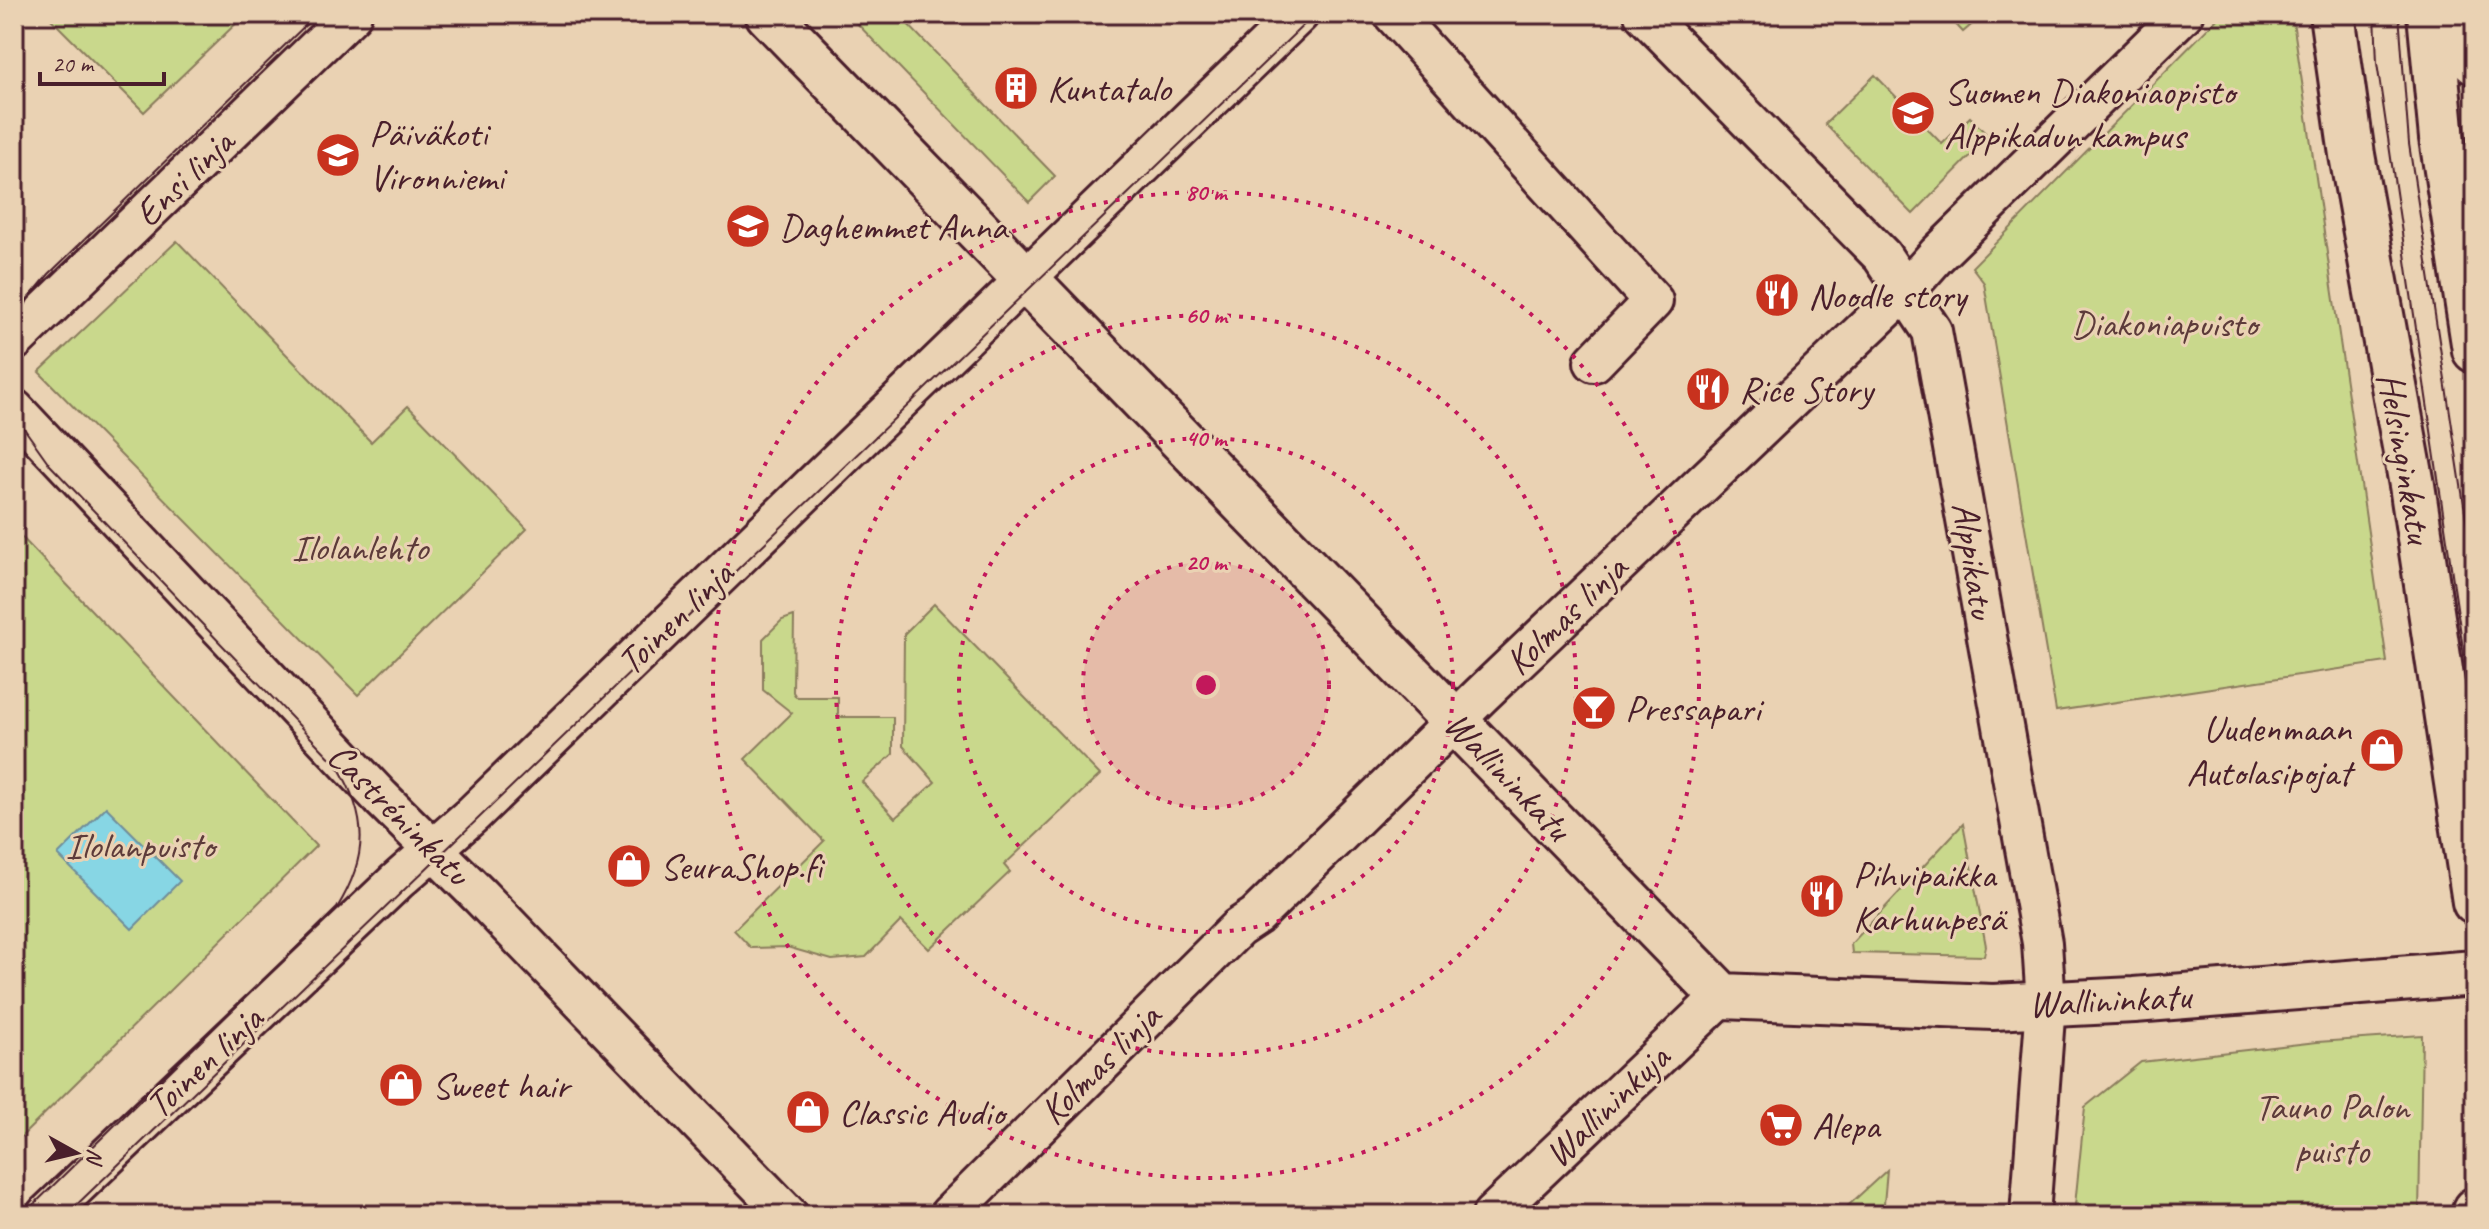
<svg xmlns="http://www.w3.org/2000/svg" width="2489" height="1229" viewBox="0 0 2489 1229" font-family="Caveat,sans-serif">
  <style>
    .green { fill: #c9d88c; stroke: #8a7c5c; stroke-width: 2 }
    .water { fill: #87d6e4; stroke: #6f8d9a; stroke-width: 2 }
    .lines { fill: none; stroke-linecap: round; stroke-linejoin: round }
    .minor-casing { stroke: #4a1f2b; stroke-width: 44 }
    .secondary-casing { stroke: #4a1f2b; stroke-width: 50 }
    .primary-casing { stroke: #4a1f2b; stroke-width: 50 }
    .minor { stroke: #ead2b3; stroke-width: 38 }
    .secondary { stroke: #ead2b3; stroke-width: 44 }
    .primary { stroke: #ead2b3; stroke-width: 44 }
    .tram { stroke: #4a1f2b; stroke-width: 2 }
    .ring { fill: none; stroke: #c2185b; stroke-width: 4; stroke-dasharray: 4 8 }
    .labels { text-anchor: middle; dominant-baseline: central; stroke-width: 6; stroke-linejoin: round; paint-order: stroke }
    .poi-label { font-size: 38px; fill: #4a1f2b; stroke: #ead2b3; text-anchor: start }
    .street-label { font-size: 38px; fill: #4a1f2b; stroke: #ead2b3 }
    .park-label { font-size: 38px; fill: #5d3b3a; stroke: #ead2b3 }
    .centre { fill: #c2185b; stroke: #ead2b3; stroke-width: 4 }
    .ring-label { font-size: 24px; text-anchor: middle; font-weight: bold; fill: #c2185b; stroke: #ead2b3; stroke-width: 6; stroke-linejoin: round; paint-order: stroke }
  </style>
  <rect width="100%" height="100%" fill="#ead2b3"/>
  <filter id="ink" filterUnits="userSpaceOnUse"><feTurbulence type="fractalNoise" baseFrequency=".0125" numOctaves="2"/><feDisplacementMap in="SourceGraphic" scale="16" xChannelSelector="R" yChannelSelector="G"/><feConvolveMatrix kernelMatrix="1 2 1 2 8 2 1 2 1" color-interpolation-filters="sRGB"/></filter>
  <g filter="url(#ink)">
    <path class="green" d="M46 14H246L144 112Z
      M848 14H898L1055 176 1029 202Z
      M1946 14H1984L1963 32Z
      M2222 14H2292L2387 662 2056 711 1984 283 1972 267Z
      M1875 75 1942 144 1970 117 1989 137 1913 214 1825 124Z
      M177 241 371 442 408 406 527 529 358 695 39 372Z
      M14 529 316 846 14 1144Z
      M934 604 1100 775 1004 865 1010 872 929 949 901 921 866 957 832 960 787 947 751 948 734 930 824 841 745 759 792 713 763 690V639L782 620 794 616 793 692 796 697H838V717H893V754L862 782 895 818 935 782 903 746 904 634Z
      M1963 824 1986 946 1984 956 1852 953 1851 944Z
      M2422 1035 2419 1215H2074L2085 1107 2141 1062 2317 1042Z
      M1887 1170 1883 1215H1838Z"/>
    <path class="water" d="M106 807 180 881 132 929 58 855Z"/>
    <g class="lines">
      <g class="minor-casing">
        <path id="minor" d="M1393 14 1653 301 1594 362
          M1644 14 1882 256 1932 331 2042 943 2046 1004 2030 1215
          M14 341 352 14
          M14 409 381 798 480 896 788 1215
          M46 1215 397 881 472 815 1299 14
          M949 1215 1238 928 1256 916 1480 696 1906 290 1937 255 2183 14
          M1492 1215 1722 996"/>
      </g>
      <g class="secondary-casing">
        <path id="secondary" d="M768 14 1722 996 1993 1007 2134 1000 2475 973
          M2332 14 2352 155 2412 485 2475 902
          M2430 14 2442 138 2475 350
          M2475 1215V1210"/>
      </g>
      <g class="primary-casing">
        <path id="primary" d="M2444 14 2475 62"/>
      </g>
      <use href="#minor" class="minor"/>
      <use href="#secondary" class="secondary"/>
      <use href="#primary" class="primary"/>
      <path class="tram" d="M2375 14 2377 63 2475 730
        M2399 14 2409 144 2475 577
        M14 326 29 298 49 274 317 14
        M14 404 23 427 50 465 337 765C368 817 369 856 337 908L23 1215
        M66 1215 1315 14"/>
    </g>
  </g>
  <circle cx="1206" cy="685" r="123" fill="#c2185b" fill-opacity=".12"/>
  <g class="ring">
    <circle cx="1206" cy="685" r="123"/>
    <circle cx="1206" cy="685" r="247"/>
    <circle cx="1206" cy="685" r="370"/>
    <circle cx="1206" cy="685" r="493"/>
  </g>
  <defs>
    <g id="building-disc" transform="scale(2.3)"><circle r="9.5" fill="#c8321e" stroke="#ead2b3"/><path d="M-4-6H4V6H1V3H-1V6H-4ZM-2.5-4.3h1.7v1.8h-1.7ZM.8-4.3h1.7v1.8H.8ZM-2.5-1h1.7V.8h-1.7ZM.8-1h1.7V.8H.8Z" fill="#fff"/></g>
    <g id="school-disc" transform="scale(2.3)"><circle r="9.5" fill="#c8321e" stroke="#ead2b3"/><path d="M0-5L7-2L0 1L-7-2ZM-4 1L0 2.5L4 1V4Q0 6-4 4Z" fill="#fff"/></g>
    <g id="restaurant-disc" transform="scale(2.3)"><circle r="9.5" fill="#c8321e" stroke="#ead2b3"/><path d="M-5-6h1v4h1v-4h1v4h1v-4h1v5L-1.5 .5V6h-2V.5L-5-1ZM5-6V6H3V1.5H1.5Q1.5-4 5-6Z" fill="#fff"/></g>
    <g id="bar-disc" transform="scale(2.3)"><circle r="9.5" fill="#c8321e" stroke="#ead2b3"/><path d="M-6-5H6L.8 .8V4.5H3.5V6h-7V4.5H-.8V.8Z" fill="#fff"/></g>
    <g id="shop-disc" transform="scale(2.3)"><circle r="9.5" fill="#c8321e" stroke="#ead2b3"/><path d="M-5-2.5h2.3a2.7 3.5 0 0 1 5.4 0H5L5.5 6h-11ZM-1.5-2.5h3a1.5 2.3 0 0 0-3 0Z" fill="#fff"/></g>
    <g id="supermarket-disc" transform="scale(2.3)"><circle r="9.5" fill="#c8321e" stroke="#ead2b3"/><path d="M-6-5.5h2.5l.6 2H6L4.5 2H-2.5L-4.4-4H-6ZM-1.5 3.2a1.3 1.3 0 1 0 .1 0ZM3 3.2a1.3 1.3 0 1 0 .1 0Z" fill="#fff"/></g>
  </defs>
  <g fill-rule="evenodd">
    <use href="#building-disc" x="1016" y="88"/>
    <use href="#school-disc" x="1913" y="113"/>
    <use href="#school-disc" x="338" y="155"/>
    <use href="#school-disc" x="748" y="226"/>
    <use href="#restaurant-disc" x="1777" y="295"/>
    <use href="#restaurant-disc" x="1708" y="389"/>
    <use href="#bar-disc" x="1594" y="708"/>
    <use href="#shop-disc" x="2382" y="750"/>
    <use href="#shop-disc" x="629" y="866"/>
    <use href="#restaurant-disc" x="1822" y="896"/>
    <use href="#shop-disc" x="401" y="1085"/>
    <use href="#shop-disc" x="808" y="1112"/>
    <use href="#supermarket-disc" x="1781" y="1125"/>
  </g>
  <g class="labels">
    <g class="poi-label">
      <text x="1047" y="88">Kuntatalo</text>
      <text x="1944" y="91">Suomen Diakoniaopisto<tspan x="1944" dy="44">Alppikadun kampus</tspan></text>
      <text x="369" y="133">Päiväkoti<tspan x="369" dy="44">Vironniemi</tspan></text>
      <text x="779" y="226">Daghemmet Anna</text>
      <text x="1808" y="295">Noodle story</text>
      <text x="1739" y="389">Rice Story</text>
      <text x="1625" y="708">Pressapari</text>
      <text x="2351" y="728" text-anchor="end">Uudenmaan<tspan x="2351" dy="44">Autolasipojat</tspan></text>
      <text x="660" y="866">SeuraShop.fi</text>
      <text x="1853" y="874">Pihvipaikka<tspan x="1853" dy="44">Karhunpesä</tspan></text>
      <text x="432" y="1085">Sweet hair</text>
      <text x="839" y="1112">Classic Audio</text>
      <text x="1812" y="1125">Alepa</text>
    </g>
    <g class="street-label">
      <text transform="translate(184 178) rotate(-44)">Ensi linja</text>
      <text transform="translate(2405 458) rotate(80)">Helsinginkatu</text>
      <text transform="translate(1974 560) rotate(81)">Alppikatu</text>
      <text transform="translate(1566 615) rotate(-44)">Kolmas linja</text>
      <text transform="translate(675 618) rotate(-44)">Toinen linja</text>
      <text transform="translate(1508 776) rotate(46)">Wallininkatu</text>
      <text transform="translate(399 814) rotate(45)">Castréninkatu</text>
      <text transform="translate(2110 1000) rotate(-3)">Wallininkatu</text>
      <text transform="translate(204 1062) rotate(-43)">Toinen linja</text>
      <text transform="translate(1100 1064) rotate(-45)">Kolmas linja</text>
      <text transform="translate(1607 1106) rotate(-44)">Wallininkuja</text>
    </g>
    <g class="park-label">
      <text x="2164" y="323">Diakoniapuisto</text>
      <text x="360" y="547">Ilolanlehto</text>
      <text x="140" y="845">Ilolanpuisto</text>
      <text x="2332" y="1106">Tauno Palon<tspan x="2332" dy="44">puisto</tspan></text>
    </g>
  </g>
  <circle cx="1206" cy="685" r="12" class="centre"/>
  <g class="ring-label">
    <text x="1206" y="200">80 m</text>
    <text x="1206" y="323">60 m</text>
    <text x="1206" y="446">40 m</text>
    <text x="1206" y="570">20 m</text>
  </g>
  <rect width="2489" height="1229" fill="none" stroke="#ead2b3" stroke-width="48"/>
  <rect x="24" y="24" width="2441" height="1181" fill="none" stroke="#4a1f2b" stroke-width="3" filter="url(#ink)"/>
  <g transform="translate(76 1153) rotate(98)" stroke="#ead2b3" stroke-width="6" paint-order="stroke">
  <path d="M0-6L14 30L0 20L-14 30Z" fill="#4a1f2b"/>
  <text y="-12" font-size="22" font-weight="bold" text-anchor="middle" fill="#4a1f2b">N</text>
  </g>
  <path d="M40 72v12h124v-12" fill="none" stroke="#4a1f2b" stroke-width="4"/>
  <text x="52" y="72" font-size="24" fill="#4a1f2b" stroke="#ead2b3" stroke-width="6" paint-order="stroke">20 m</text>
</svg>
